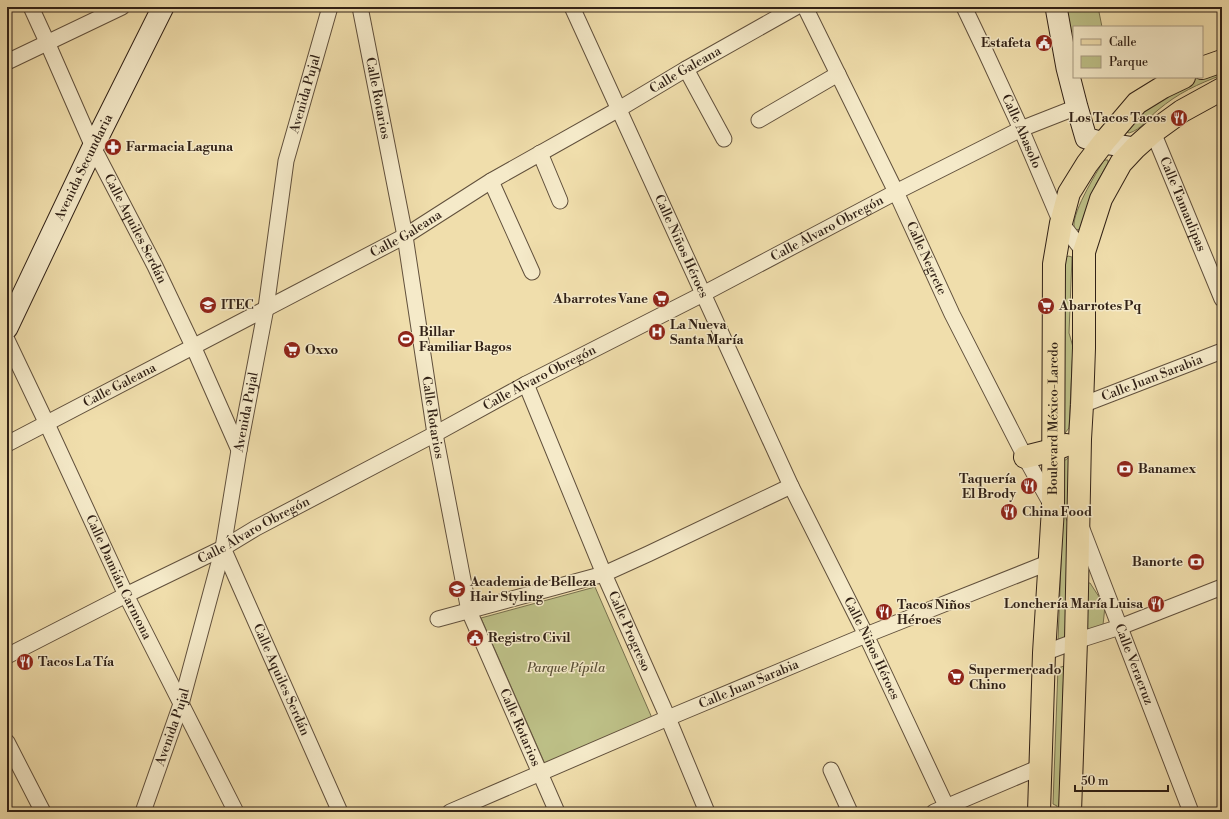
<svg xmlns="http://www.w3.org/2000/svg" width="1229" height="819" viewBox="0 0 1229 819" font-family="'Libre Bodoni',serif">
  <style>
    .green { fill: #bdc087; stroke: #77704e }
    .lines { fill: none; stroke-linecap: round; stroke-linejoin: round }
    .street-casing { stroke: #61503c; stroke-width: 17 }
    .secondary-casing { stroke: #312116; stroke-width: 23 }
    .primary-casing { stroke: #312116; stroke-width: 24 }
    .street { stroke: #f5eac9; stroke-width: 15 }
    .secondary { stroke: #f5eac9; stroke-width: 21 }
    .primary { stroke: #f0deac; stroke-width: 22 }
    .labels { text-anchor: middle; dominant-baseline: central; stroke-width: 3; stroke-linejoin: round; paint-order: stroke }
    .poi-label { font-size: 13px; font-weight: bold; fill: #312116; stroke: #f5eac9; text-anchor: start }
    .street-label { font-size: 13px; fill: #312116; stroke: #f5eac9 }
    .park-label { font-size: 13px; font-style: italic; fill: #5b5138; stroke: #f5eac9 }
  </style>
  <rect width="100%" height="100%" fill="#f0deac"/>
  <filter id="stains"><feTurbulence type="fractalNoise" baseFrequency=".005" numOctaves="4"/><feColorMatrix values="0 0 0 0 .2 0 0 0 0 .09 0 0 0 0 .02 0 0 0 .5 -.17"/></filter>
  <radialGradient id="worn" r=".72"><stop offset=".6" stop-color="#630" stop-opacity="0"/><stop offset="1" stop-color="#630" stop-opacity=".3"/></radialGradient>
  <path class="green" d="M1061 7H1098L1102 27H1074V46L1069 47Z
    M1222 68V75C1198 84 1178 93 1158 110 1149 117 1141 130 1129 133L1123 130 1142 113 1194 79Z
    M1104 160H1108V163L1096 184 1081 229 1075 230C1068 218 1097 172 1104 160Z
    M1068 256 1072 257 1069 333 1073 347 1069 428 1065 433 1061 435 1065 259Z
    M1071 456 1070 517 1063 505 1064 461Z
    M1063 512 1069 525 1065 639 1058 641Z
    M1087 583H1090L1105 606 1103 625 1086 633Z
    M595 587 652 718 545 764 481 618Z
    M1064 666 1059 812H1057V806L1053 804 1058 668Z"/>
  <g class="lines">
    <g class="street-casing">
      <g id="street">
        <path id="s1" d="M31 7 47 42 93 147 155 266 193 346 239 450"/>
        <path id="s2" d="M360 7 405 236 435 434 469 611 557 812"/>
        <path id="s3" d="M572 7 791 486 866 635 949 812"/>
        <path id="s4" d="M805 7 896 192 952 314 1025 457 1051 504"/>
        <path id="s5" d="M964 7 986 53 1021 129 1061 223 1084 252"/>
        <path d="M7 62 122 7"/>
        <path d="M686 69 724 139"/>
        <path d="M759 120 838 74"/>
        <path id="s6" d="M1153 132 1222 299"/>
        <path d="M540 153 560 201"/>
        <path d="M491 181 532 272"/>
        <path id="s7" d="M7 340 47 424 126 595 236 812"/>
        <path id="s8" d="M526 384 604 574 668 718 707 812"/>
        <path id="s9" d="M1082 405 1222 351"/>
        <path id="s10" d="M7 444 405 236 491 181 619 109 686 69 796 7"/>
        <path id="s11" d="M1082 529 1191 812"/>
        <path id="s12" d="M223 548 340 812"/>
        <path d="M438 619 604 574 648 554 791 486"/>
        <path d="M1044 653 1076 641 1120 627 1222 587"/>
        <path id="s13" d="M7 656 126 595 223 548 256 528 435 434 526 384 703 294 896 192 1021 129 1077 107"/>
        <path d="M7 742 43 812"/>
        <path d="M831 770 850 812"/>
        <path id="s14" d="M143 812 181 704 223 548 239 450 266 308 286 161 330 7"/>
        <path id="s15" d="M450 812 668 718 866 635 1050 562"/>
        <path d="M934 812 1040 767"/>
      </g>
    </g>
    <g class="secondary-casing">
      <g id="secondary">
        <path d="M1056 7 1067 68 1077 107 1086 138 1103 143 1135 148"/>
        <path id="s16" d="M7 328 93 147 163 7"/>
      </g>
    </g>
    <g class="primary-casing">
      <g id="primary">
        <path d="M1202 68 1222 61"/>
        <path d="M1025 457 1053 450 1066 445"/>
        <path id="s17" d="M1039 812 1044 653 1053 508 1054 264 1061 223 1069 193 1087 164 1103 143 1137 103 1163 87 1184 77"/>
        <path d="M1070 812 1076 641 1080 439 1082 405 1084 348V252L1101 199 1121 163 1135 148 1153 132 1182 111 1222 89"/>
      </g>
    </g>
    <use href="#street" class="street"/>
    <use href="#secondary" class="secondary"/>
    <use href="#primary" class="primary"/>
  </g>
  <defs>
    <g id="civic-disc" transform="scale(0.9)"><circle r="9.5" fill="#8f2418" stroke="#f5eac9"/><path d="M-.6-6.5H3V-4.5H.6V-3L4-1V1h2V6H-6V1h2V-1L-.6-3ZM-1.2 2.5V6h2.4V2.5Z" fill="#fff"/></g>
    <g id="restaurant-disc" transform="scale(0.9)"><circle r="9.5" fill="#8f2418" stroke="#f5eac9"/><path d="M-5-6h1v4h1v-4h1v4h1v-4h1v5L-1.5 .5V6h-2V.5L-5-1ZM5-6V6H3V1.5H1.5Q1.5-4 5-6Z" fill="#fff"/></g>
    <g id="pharmacy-disc" transform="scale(0.9)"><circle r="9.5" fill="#8f2418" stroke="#f5eac9"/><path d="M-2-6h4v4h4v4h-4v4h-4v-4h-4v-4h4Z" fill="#fff"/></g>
    <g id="supermarket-disc" transform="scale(0.9)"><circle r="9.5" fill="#8f2418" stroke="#f5eac9"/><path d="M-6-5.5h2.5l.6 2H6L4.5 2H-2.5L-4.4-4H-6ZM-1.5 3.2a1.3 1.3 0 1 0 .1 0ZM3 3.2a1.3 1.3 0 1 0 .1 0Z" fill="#fff"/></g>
    <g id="university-disc" transform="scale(0.9)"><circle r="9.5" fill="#8f2418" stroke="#f5eac9"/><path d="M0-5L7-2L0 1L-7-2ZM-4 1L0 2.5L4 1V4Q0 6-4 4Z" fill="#fff"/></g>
    <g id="hospital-disc" transform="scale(0.9)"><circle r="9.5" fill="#8f2418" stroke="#f5eac9"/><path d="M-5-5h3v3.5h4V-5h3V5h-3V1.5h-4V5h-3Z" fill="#fff"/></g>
    <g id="stadium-disc" transform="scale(0.9)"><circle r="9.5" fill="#8f2418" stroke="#f5eac9"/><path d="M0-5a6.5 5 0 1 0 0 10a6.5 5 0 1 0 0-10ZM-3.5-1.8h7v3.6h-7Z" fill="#fff"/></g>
    <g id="bank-disc" transform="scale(0.9)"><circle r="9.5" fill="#8f2418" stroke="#f5eac9"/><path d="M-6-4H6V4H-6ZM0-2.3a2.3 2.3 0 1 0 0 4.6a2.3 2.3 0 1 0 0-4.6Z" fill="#fff"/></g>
  </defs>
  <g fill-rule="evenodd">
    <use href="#civic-disc" x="1044" y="43"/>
    <use href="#restaurant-disc" x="1179" y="118"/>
    <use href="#pharmacy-disc" x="113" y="147"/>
    <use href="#supermarket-disc" x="661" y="299"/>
    <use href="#university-disc" x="208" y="305"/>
    <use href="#supermarket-disc" x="1046" y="306"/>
    <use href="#hospital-disc" x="657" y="332"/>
    <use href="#stadium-disc" x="406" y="339"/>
    <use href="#supermarket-disc" x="292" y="350"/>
    <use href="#bank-disc" x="1125" y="469"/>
    <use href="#restaurant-disc" x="1029" y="486"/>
    <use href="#restaurant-disc" x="1009" y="512"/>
    <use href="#bank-disc" x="1196" y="562"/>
    <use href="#university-disc" x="457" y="589"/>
    <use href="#restaurant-disc" x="1156" y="604"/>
    <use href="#restaurant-disc" x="884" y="612"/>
    <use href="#civic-disc" x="475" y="638"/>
    <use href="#restaurant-disc" x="25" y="662"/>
    <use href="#supermarket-disc" x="956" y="677"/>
  </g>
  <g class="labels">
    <g class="poi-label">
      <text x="1031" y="43" text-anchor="end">Estafeta</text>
      <text x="1166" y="118" text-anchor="end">Los Tacos Tacos</text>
      <text x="126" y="147">Farmacia Laguna</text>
      <text x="648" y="299" text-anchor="end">Abarrotes Vane</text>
      <text x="221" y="305">ITEC</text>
      <text x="1059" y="306">Abarrotes Pq</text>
      <text x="670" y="325">La Nueva<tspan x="670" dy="15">Santa María</tspan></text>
      <text x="419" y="332">Billar<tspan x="419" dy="15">Familiar Bagos</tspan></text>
      <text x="305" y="350">Oxxo</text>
      <text x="1138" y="469">Banamex</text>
      <text x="1016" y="479" text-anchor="end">Taquería<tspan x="1016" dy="15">El Brody</tspan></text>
      <text x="1022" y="512">China Food</text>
      <text x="1183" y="562" text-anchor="end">Banorte</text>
      <text x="470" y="582">Academia de Belleza<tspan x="470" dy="15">Hair Styling</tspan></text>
      <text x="1143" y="604" text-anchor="end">Lonchería María Luisa</text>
      <text x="897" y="605">Tacos Niños<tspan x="897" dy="15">Héroes</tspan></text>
      <text x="488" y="638">Registro Civil</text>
      <text x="38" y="662">Tacos La Tía</text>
      <text x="969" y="670">Supermercado<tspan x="969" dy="15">Chino</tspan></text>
    </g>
    <g class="street-label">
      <text stroke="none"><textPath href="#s10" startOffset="775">Calle Galeana</textPath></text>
      <text stroke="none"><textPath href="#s14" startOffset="738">Avenida Pujal</textPath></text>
      <text stroke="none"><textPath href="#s2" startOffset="93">Calle Rotarios</textPath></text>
      <text stroke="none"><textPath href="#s5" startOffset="137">Calle Abasolo</textPath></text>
      <text stroke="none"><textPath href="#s16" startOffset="178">Avenida Secundaria</textPath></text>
      <text stroke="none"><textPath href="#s6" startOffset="78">Calle Tamaulipas</textPath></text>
      <text stroke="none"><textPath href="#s1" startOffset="245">Calle Aquiles Serdán</textPath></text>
      <text stroke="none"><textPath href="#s13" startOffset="925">Calle Álvaro Obregón</textPath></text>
      <text stroke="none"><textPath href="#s10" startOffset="451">Calle Galeana</textPath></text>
      <text stroke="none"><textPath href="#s3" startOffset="263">Calle Niños Héroes</textPath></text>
      <text stroke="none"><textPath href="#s4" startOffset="279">Calle Negrete</textPath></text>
      <text stroke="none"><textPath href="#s13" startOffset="601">Calle Álvaro Obregón</textPath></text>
      <text stroke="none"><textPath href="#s9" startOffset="75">Calle Juan Sarabia</textPath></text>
      <text stroke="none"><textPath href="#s10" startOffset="127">Calle Galeana</textPath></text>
      <text stroke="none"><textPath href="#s14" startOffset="414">Avenida Pujal</textPath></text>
      <text stroke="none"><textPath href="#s2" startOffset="417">Calle Rotarios</textPath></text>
      <text stroke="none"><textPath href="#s17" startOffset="394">Boulevard México-Laredo</textPath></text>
      <text stroke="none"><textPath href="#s13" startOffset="277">Calle Álvaro Obregón</textPath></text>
      <text stroke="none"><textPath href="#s7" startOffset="262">Calle Damián Carmona</textPath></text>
      <text stroke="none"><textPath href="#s8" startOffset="268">Calle Progreso</textPath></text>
      <text stroke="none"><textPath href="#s3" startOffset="708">Calle Niños Héroes</textPath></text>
      <text stroke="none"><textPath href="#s11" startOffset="145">Calle Veracruz</textPath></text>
      <text stroke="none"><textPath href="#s12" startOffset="144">Calle Aquiles Serdán</textPath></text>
      <text stroke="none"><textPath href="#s15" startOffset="325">Calle Juan Sarabia</textPath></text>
      <text stroke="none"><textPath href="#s14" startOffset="90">Avenida Pujal</textPath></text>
      <text stroke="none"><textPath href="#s2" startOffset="741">Calle Rotarios</textPath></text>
    </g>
    <g class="park-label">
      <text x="566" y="668">Parque Pípila</text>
    </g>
  </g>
  <rect width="1229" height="819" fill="none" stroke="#f0deac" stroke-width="24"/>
  <rect x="8" y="8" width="1213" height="803" fill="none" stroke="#312116" stroke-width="2"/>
  <rect x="12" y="12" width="1205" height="795" fill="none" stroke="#312116"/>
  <rect x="1073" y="26" width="130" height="52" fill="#f5eac9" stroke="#a79a81"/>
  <rect x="1081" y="39" width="20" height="6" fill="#f0deac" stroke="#a79a81"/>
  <text x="1109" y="46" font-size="12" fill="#312116">Calle</text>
  <rect x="1081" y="56" width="20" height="12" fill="#bdc087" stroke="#a79a81"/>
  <text x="1109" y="66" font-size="12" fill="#312116">Parque</text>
  <path d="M1075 785v6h93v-6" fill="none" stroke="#312116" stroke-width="2"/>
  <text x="1081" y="785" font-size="12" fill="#312116" stroke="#f5eac9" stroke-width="3" paint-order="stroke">50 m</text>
  <rect width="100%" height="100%" filter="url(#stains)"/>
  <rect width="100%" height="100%" fill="url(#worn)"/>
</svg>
